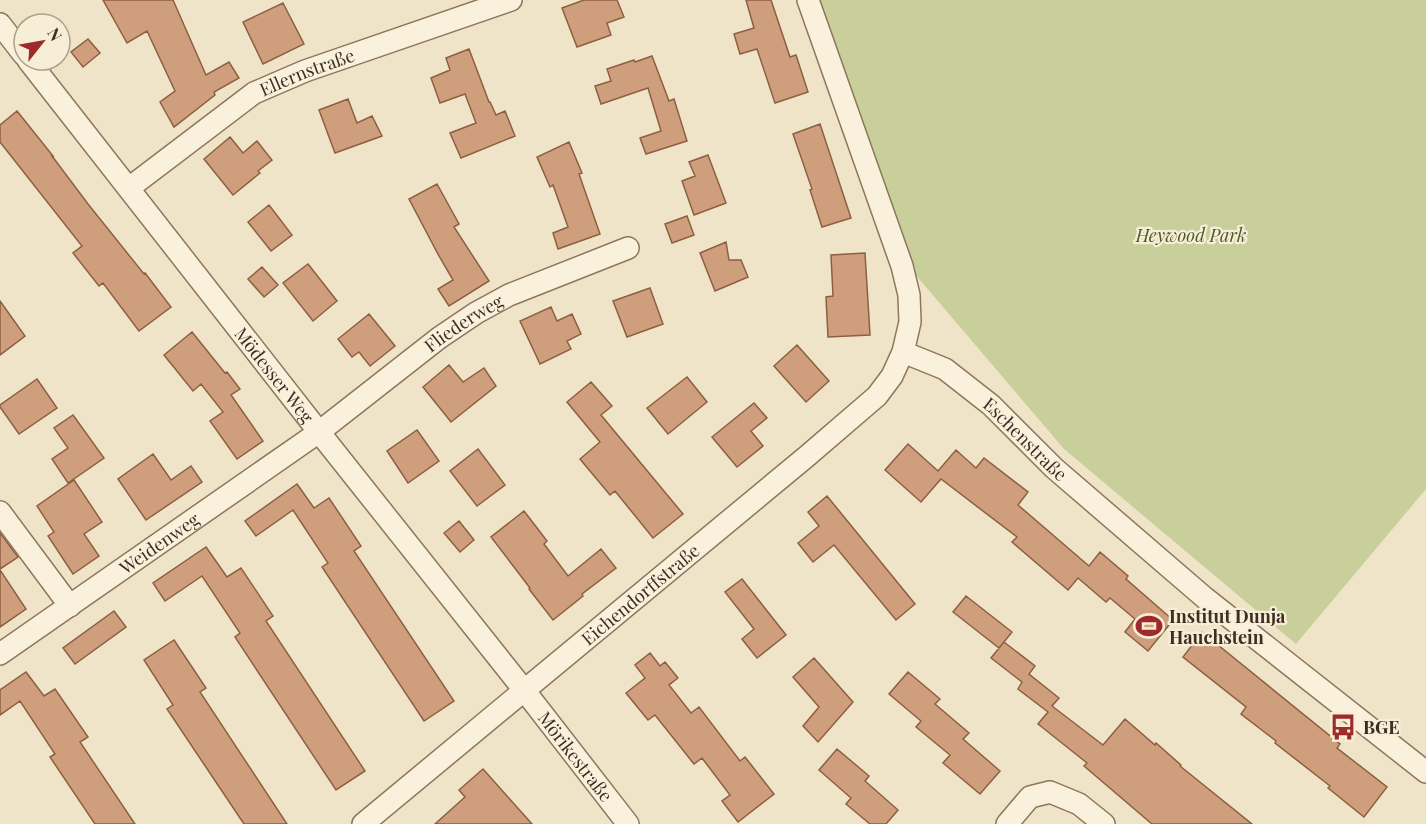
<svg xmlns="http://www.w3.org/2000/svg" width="1426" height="824" viewBox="0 0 1426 824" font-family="'Playfair Display',serif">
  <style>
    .green { fill: #c9cf9b }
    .building { fill: #cf9f7d; stroke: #8d5f41; stroke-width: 1.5 }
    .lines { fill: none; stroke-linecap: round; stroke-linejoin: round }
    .minor-casing { stroke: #8d765c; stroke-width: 24 }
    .minor { stroke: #faf1dc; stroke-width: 21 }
    .labels { text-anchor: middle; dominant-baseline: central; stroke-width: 4.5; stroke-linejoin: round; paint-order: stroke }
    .street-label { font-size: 18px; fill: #3d2e20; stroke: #f7eed8 }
    .park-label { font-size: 18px; font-style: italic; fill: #4d5a26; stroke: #f7eed8 }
    .poi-label { font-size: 18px; font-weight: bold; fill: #3d2e20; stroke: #f7eed8; text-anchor: start }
  </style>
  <rect width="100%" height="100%" fill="#f0e4c8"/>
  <path class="green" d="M818 0H1426V489L1296 644 1064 449 914 273Z"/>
  <path class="building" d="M103 0H173L206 75 229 62 239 78 214 92 215 95 174 127 160 102 175 91 147 31 127 43Z
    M584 0H617L624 17 607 23 611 35 577 47 562 8Z
    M746 0H771L790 57 796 55 808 92 775 103 757 49 740 54 734 34 754 28Z
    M283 3 304 44 263 64 243 22Z
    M88 39 100 53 83 67 71 52Z
    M469 49 489 102H490L496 115 505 111 515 136 461 158 450 133 476 123 465 94 440 103 431 78 450 70 446 58Z
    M652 56 669 101 674 99 687 141 646 154 640 138 661 131 648 88 601 104 595 86 611 81 607 69 634 60 635 62Z
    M348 99 357 123 372 116 382 136 335 153 319 110Z
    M17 111 53 156H52L88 204 144 274 145 273 171 307 139 331 103 283 99 286 73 253 82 246 0 142V125Z
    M820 124 851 218 822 227 810 190 812 189 793 134Z
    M230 137 243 153 257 141 272 160 258 171 260 173 233 195 204 159Z
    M569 142 582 173 579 174 600 234 558 249 553 233 568 227 553 185 550 187 537 157Z
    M708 155 726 203 694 215 682 181 695 176 689 162Z
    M437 184 459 224 454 227 489 281 449 306 438 289 453 280 439 256 409 199Z
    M269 205 292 235 271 251 248 222Z
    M687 216 694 235 672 243 665 224Z
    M726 242 729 260H741L748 277 715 291 700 253Z
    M865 253 870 335 828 337 826 297 833 296 831 255Z
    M308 264 337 301 313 321 283 283Z
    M262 267 278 285 264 297 248 279Z
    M650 288 663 324 627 337 613 301Z
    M0 301 25 336 0 355Z
    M551 307 557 321 572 314 581 334 567 341 571 349 540 364 520 321Z
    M369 314 395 346 370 366 359 352 352 357 338 339Z
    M192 332 225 373 227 372 240 389 231 395 263 441 237 459 210 421 223 412 201 384 193 391 164 355Z
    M797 345 829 381 806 402 774 366Z
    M449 365 463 382 484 368 496 386 451 422 423 387Z
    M687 377 707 402 668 434 647 408Z
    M37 379 57 408 19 434 0 407V405Z
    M591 382 612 406 601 415 683 514 653 538 615 491 610 495 580 459 600 442 567 402Z
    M754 403 767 418 751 431 763 446 737 467 712 437Z
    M73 415 104 458 68 483 52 459 68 448 54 428Z
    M417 430 439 461 408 483 387 451Z
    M908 444 938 471 956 450 976 468 984 458 1028 492 1018 505 1089 566 1100 552 1128 576 1126 579 1173 620 1148 651 1125 632 1135 619 1110 598 1106 602 1078 578 1068 590 1012 542 1017 537 941 479 921 502 885 470Z
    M478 449 505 485 477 506 450 471Z
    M153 454 171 480 191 466 202 482 146 520 118 479Z
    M74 480 102 522 84 534 99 556 73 574 48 536 54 532 37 506Z
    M297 484 314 508 329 498 361 546 354 551 454 701 424 721 322 567 328 563 293 510 256 536 245 521Z
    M827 496 915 604 896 620 834 545 813 562 798 543 819 526 808 512Z
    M524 511 547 541 544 544 568 576 601 549 616 568 582 594 583 596 553 620 529 589 530 588 491 537Z
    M459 521 474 540 460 552 444 533Z
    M0 533 18 557 0 569Z
    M206 547 227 577 241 568 273 616 266 621 365 771 336 790 235 637 240 633 202 576 165 601 153 583Z
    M0 570 26 609 0 627Z
    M742 579 786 635 757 658 742 639 754 629 725 592Z
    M966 596 1012 632 999 648 953 612Z
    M114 611 126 627 75 664 63 648Z
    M1202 632 1340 744 1337 748 1387 787 1364 817 1328 788 1330 786 1275 743 1276 741 1241 714 1246 707 1183 657Z
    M174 640 206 688 200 692 287 824H244L167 709 173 705 144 660Z
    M1004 642 1035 666 1029 674 1059 698 1052 706 1103 745 1125 719 1155 745 1156 743 1181 765 1180 766 1252 824H1152L1084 766 1087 763 1038 724 1048 712 1018 689 1022 682 991 658Z
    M650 653 660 666 665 662 678 678 669 685 691 713 699 707 740 761 745 757 774 794 738 822 722 801 730 795 702 758 694 764 655 715 648 720 626 693 645 678 635 665Z
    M814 658 853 702 818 742 803 726 819 707 793 677Z
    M26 672 44 696 55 689 88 737 80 742 135 824H95L50 757 55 754 20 701 0 715V690Z
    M908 672 940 699 935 704 969 733 963 739 1000 771 980 794 943 763 950 755 916 727 921 721 889 694Z
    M837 749 869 776 865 781 898 810 886 824H870L846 804 851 798 819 770Z
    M483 769 532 824H435L465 797 459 790Z"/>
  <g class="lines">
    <g class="minor-casing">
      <g id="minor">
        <path d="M0 24 24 55"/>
        <path id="s1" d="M28 60 319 432 524 690 628 824"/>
        <path id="s2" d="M129 188 254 93 305 71 511 0"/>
        <path id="s3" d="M903 352 945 369 991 405 1054 468 1205 598 1426 772"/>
        <path d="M0 512 70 606"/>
        <path id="s4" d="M0 654 319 432 439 338 476 313 509 295 628 248"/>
        <path id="s5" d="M363 824 806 457 877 396 892 376 903 352 910 322 909 295 902 266 808 0"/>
        <path d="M1007 824 1030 797 1050 792 1079 804 1104 824"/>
      </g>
    </g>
    <use href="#minor" class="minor"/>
  </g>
  <defs>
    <g id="stadium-bare" transform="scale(2.07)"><path d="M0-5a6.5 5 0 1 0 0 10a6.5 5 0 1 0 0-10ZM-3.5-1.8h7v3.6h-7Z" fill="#9e2a2b" stroke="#f7eed8" stroke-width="2.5" paint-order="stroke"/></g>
    <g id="bus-bare" transform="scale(2.07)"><path d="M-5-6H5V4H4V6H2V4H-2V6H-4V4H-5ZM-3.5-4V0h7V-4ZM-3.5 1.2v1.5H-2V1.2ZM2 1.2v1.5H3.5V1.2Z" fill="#9e2a2b" stroke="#f7eed8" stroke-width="2.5" paint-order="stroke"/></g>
  </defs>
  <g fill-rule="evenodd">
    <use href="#stadium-bare" x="1149" y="626"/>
    <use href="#bus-bare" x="1343" y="727"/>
  </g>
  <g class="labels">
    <g class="street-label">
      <text stroke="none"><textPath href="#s2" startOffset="214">Ellernstraße</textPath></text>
      <text stroke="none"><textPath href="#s4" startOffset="570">Fliederweg</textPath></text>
      <text stroke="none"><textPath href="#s1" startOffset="400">Mödesser Weg</textPath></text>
      <text stroke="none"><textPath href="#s3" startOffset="152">Eschenstraße</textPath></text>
      <text stroke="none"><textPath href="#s4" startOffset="194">Weidenweg</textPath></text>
      <text stroke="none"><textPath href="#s5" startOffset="360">Eichendorffstraße</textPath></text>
      <text stroke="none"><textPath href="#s1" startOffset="886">Mörikestraße</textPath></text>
    </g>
    <g class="park-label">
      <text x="1191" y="235">Heywood Park</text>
    </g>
    <g class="poi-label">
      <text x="1169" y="616">Institut Dunja<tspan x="1169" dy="21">Hauchstein</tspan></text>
      <text x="1363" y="727">BGE</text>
    </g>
  </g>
  <g transform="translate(42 42) rotate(59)"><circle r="28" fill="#f7eed8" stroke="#ada18e" stroke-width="1.5"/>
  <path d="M0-4.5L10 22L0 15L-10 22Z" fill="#9e2a2b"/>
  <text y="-9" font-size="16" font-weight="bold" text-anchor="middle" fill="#3d2e20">N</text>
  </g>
</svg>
